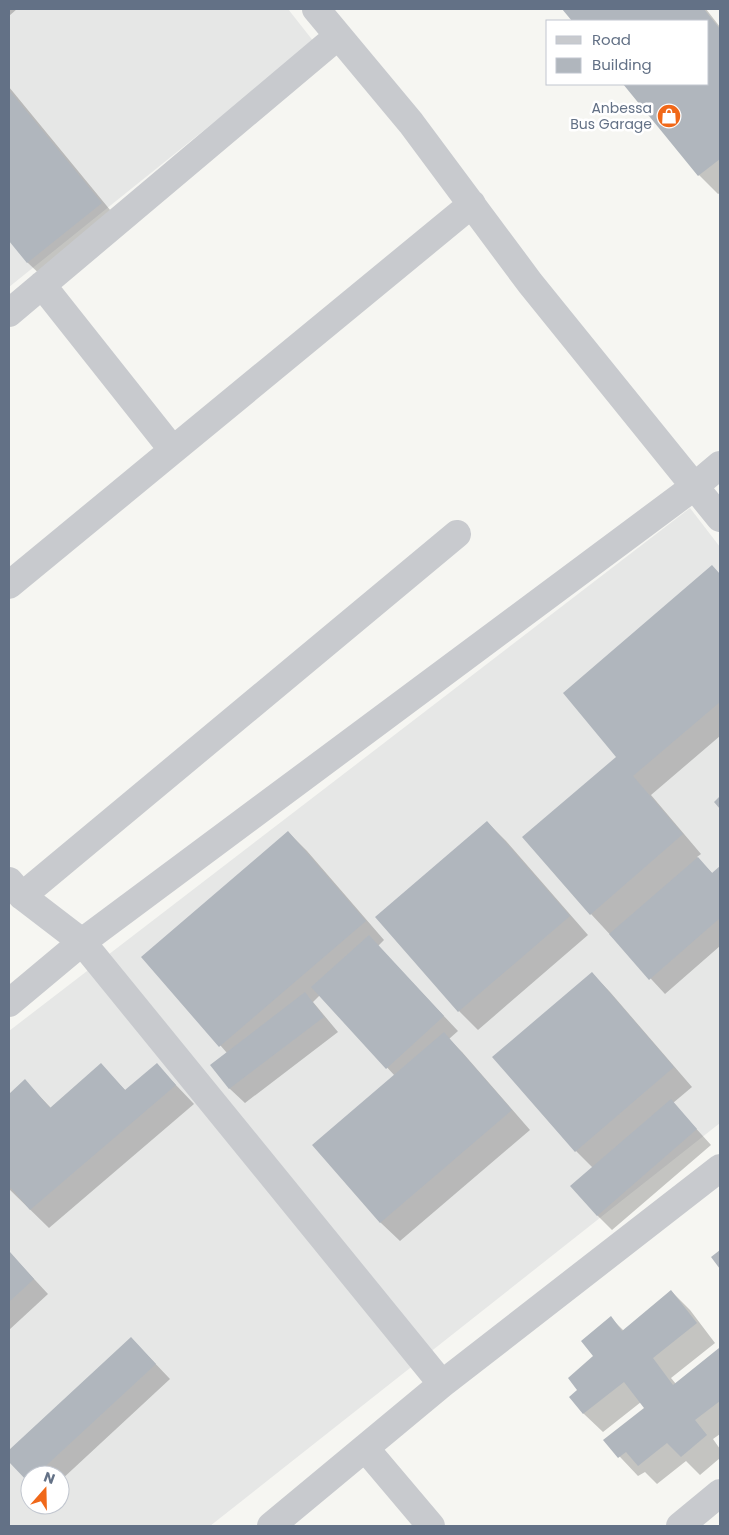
<svg xmlns="http://www.w3.org/2000/svg" width="729" height="1535" viewBox="0 0 729 1535" font-family="Poppins,sans-serif">
  <style>
    .built { fill: #e6e7e6; fill-rule: evenodd }
    .shadow { fill: #0003 }
    .building { fill: #b0b6bd }
    .lines { fill: none; stroke-linecap: round; stroke-linejoin: round }
    .minor { stroke: #c8cace; stroke-width: 28 }
    .labels { text-anchor: middle; dominant-baseline: central; stroke-width: 5; stroke-linejoin: round; paint-order: stroke }
    .poi-label { font-size: 14px; fill: #637186; stroke: #fff; text-anchor: end }
  </style>
  <rect width="100%" height="100%" fill="#f6f6f2"/>
  <path class="built" d="M9 9H288L314 42 9 287Z
    M690 508 720 547V1123L210 1526H9V1031ZM30 1475H60V1505H30Z"/>
  <path class="shadow" d="M9 9H17L9 16Z
    M564 9H706L720 27V193L718 194 699 175 625 84H708V21H574Z
    M9 87 120 222 47 281 28 263 9 239Z
    M712 567 720 575V736L651 795 701 854 697 857 713 874 720 868V946L665 994 591 914 618 757Z
    M487 822 506 841 588 935 478 1030 459 1011 377 917Z
    M288 832 307 851 384 940 378 946 458 1031 449 1039 462 1052 530 1130 400 1241 381 1223 314 1145 395 1076 320 995 313 1002 338 1032 245 1103 230 1089 212 1065 227 1053 143 957Z
    M592 973 610 992 692 1087 673 1103 711 1145 612 1230 597 1215 593 1168 576 1151 494 1057Z
    M101 1065 126 1091 157 1065 194 1104 49 1228 9 1189V1095L25 1081 51 1108Z
    M10 1253 48 1294 9 1330V1254Z
    M671 1291 690 1310 715 1343 671 1378 676 1384 719 1350H720V1434L713 1439 720 1449V1458L700 1475 686 1461 657 1484 645 1472 638 1476 605 1441 646 1408 641 1402 603 1432 584 1414 571 1397 579 1390 611 1318 624 1331Z
    M131 1338 170 1379 60 1481V1475H30V1483L9 1460V1451Z"/>
  <path class="building" d="M562 9H704L720 29V159L698 176 623 84H708V21H572Z
    M9 90 102 203 27 263 9 241Z
    M712 565 720 574V702L633 776 683 834 590 915 522 837 616 757 563 693Z
    M720 796V809L714 802Z
    M487 821 570 916 458 1012 375 917Z
    M288 831 366 921 219 1047 141 957Z
    M698 857 712 873 720 866V918L649 980 609 934Z
    M369 935 444 1016 386 1069 311 987Z
    M592 972 674 1067 575 1152 492 1057Z
    M305 992 324 1017 229 1089 210 1065Z
    M444 1032 512 1110 380 1223 312 1145Z
    M101 1063 125 1090 157 1063 176 1085 30 1210 11 1188 9 1190V1094L25 1079 50 1108Z
    M671 1099 697 1129 597 1216 570 1186Z
    M720 1250V1269L711 1257Z
    M10 1252 34 1279 9 1302V1253Z
    M671 1290 697 1323 653 1358 673 1385 719 1348 720 1401 695 1420 707 1435 681 1457 667 1443 638 1466 626 1452 618 1458 603 1440 644 1408 624 1382 583 1414 569 1397 577 1390 568 1378 593 1356 581 1341 611 1316 622 1331Z
    M131 1337 156 1364 36 1475H30V1480L28 1482 9 1462V1450Z"/>
  <g class="lines">
    <path class="minor" d="M316 9 411 123 530 283 720 518
      M42 285 172 449
      M9 313 338 36
      M9 585 472 204
      M9 881 22 896 82 942 442 1384
      M22 896 457 534
      M9 1003 82 942 695 486 720 465
      M365 1448 431 1526
      M271 1526 442 1384 720 1168
      M680 1526 720 1493"/>
  </g>
  <defs>
    <g id="shop-disc" transform="scale(1.25)"><circle r="9.5" fill="#f06819" stroke="#fff"/><path d="M-5-2.5h2.3a2.7 3.5 0 0 1 5.4 0H5L5.5 6h-11ZM-1.5-2.5h3a1.5 2.3 0 0 0-3 0Z" fill="#fff"/></g>
  </defs>
  <g fill-rule="evenodd">
    <use href="#shop-disc" x="669" y="116"/>
  </g>
  <g class="labels">
    <g class="poi-label">
      <text x="652" y="108">Anbessa<tspan x="652" dy="16">Bus Garage</tspan></text>
    </g>
  </g>
  <rect width="729" height="1535" fill="none" stroke="#637186" stroke-width="20"/>
  <rect x="546" y="20" width="162" height="65" fill="#ffffff" stroke="#c1c6cf"/>
  <rect x="556" y="36" width="25" height="8" fill="#c8cace" stroke="#c1c6cf"/>
  <text x="592" y="45" font-size="15" fill="#637186">Road</text>
  <rect x="556" y="58" width="25" height="15" fill="#b0b6bd" stroke="#c1c6cf"/>
  <text x="592" y="70" font-size="15" fill="#637186">Building</text>
  <g transform="translate(45 1490) rotate(20)"><circle r="24" fill="#ffffff" stroke="#c1c6cf"/>
  <path d="M0-4L9 19L0 12L-9 19Z" fill="#f06819"/>
  <text y="-8" font-size="14" font-weight="bold" text-anchor="middle" fill="#637186">N</text>
  </g>
</svg>
